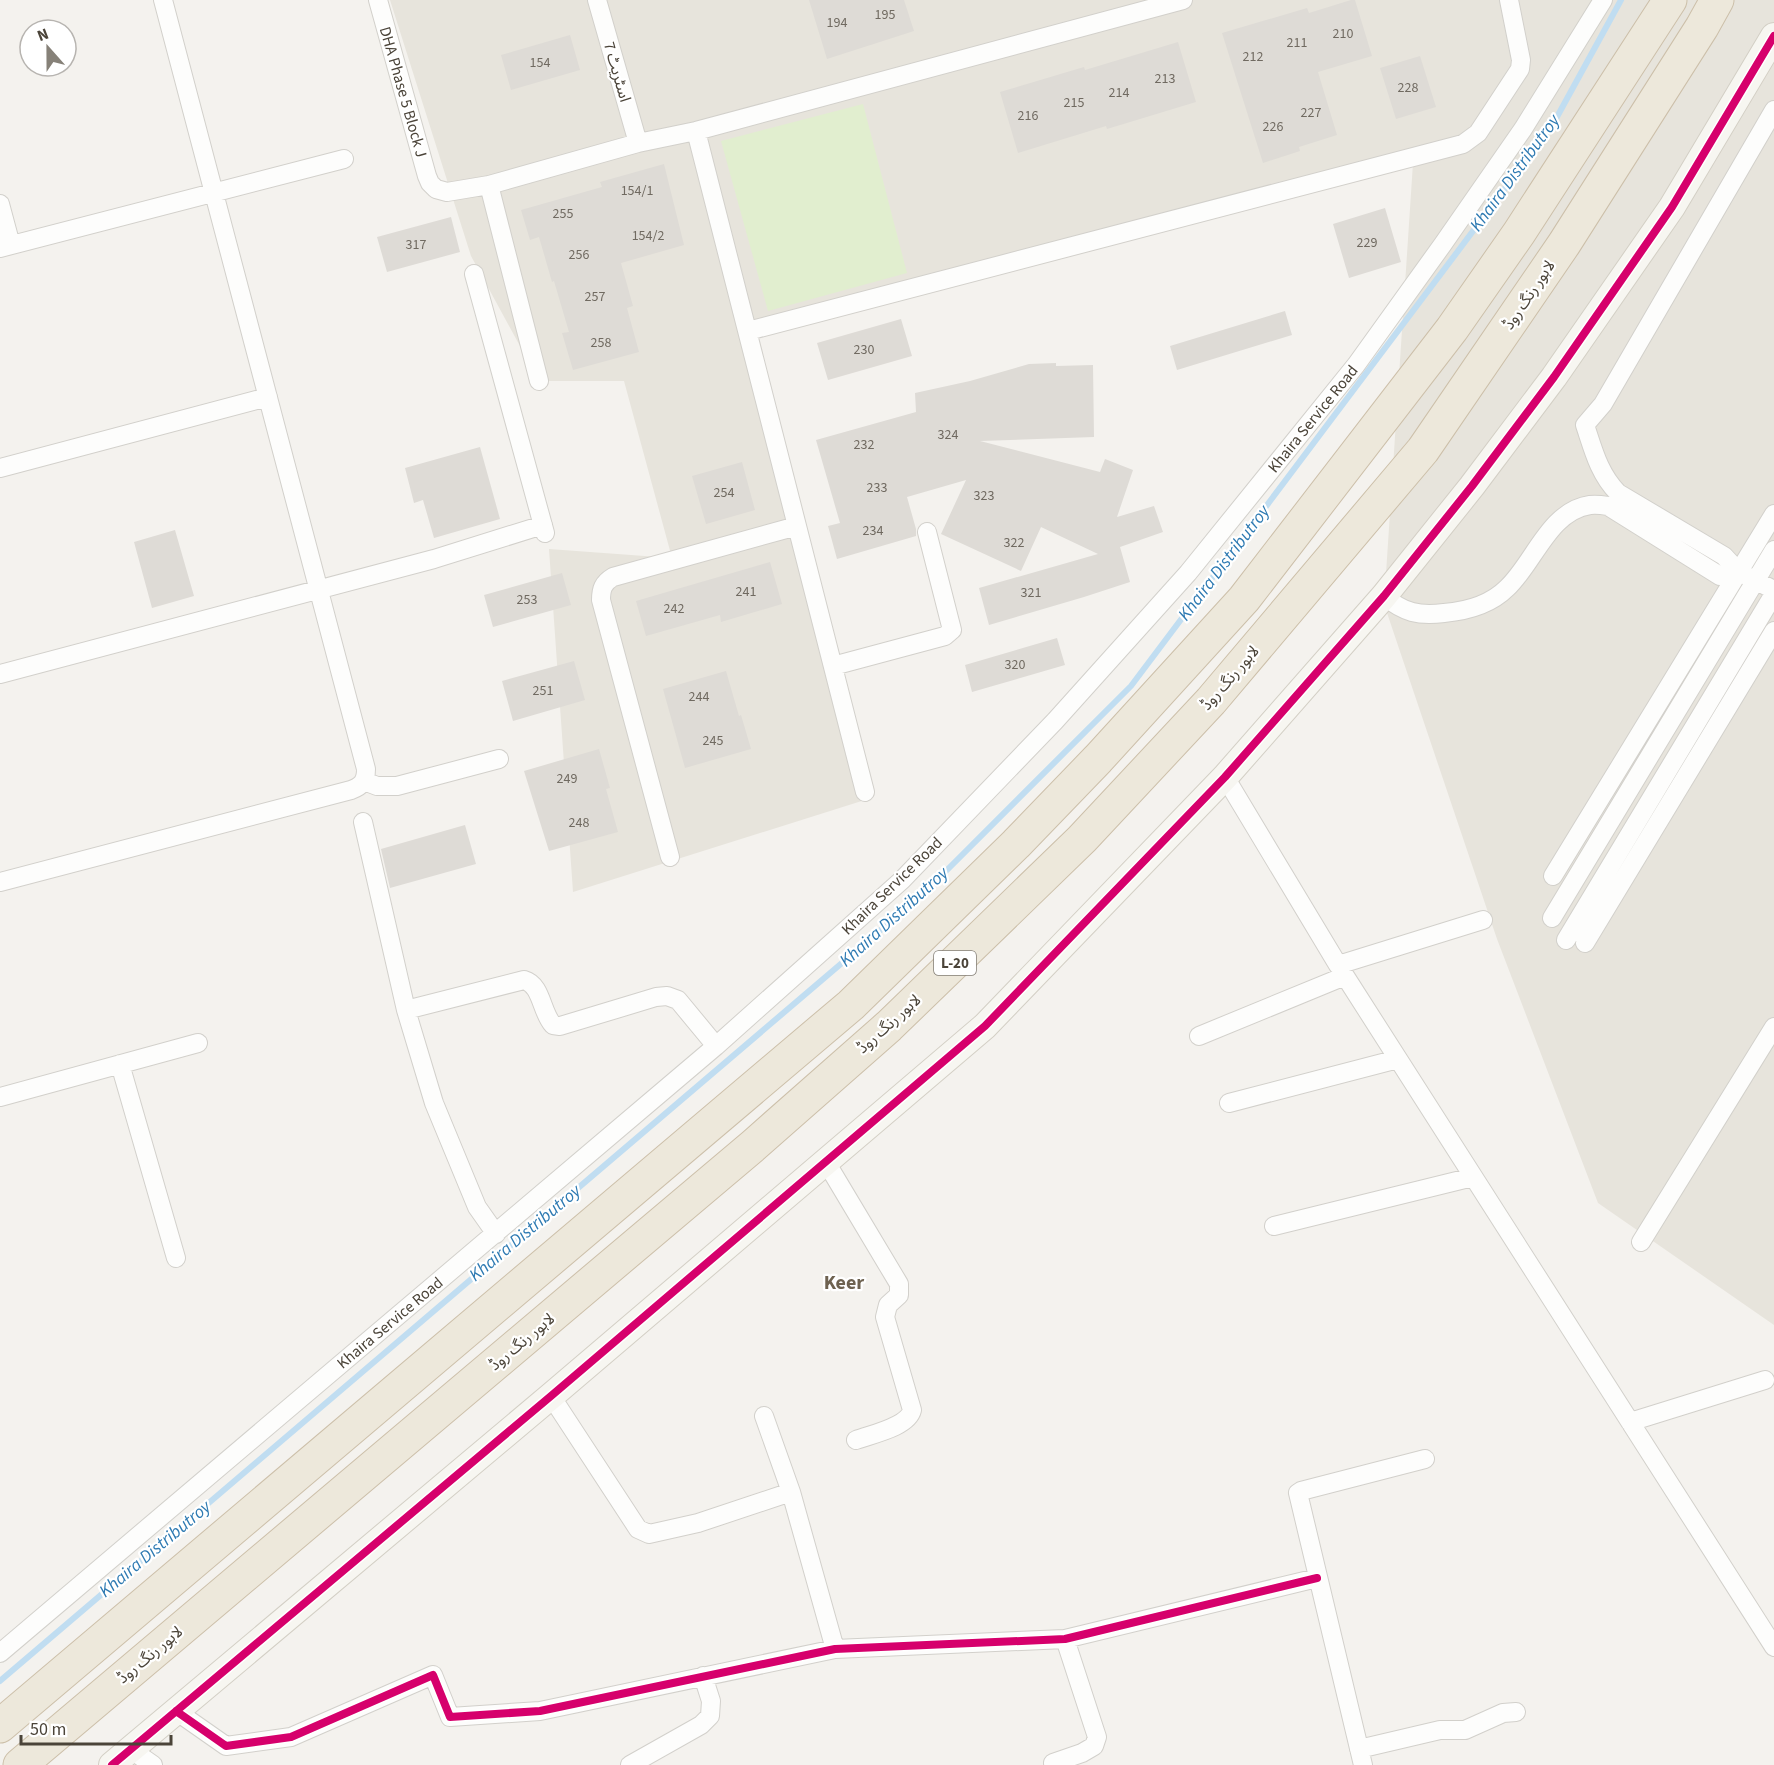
<svg xmlns="http://www.w3.org/2000/svg" width="1774" height="1765" viewBox="0 0 1774 1765" font-family="'Source Sans 3','Noto Sans Arabic',sans-serif">
  <style>
    .residential { fill: #e7e4dc }
    .green { fill: #e1eecf }
    .lines { fill: none; stroke-linecap: round; stroke-linejoin: round }
    .stream { stroke: #c0ddf1; stroke-width: 6 }
    .building { fill: #dedbd6 }
    .street-casing { stroke: #d2d0cb; stroke-width: 20 }
    .secondary-casing { stroke: #d3cfc5; stroke-width: 28 }
    .highway-casing { stroke: #ccbfa9; stroke-width: 35 }
    .street { stroke: #fdfdfc; stroke-width: 18 }
    .secondary { stroke: #f7f6f1; stroke-width: 26 }
    .highway { stroke: #ede8db; stroke-width: 33 }
    .cycleway-casing { stroke: #fff; stroke-width: 11 }
    .cycleway { stroke: #d6006c; stroke-width: 8 }
    .labels { text-anchor: middle; dominant-baseline: central; stroke-width: 4.5; stroke-linejoin: round; paint-order: stroke }
    .number-label { font-size: 14px; fill: #706a61 }
    .shield { fill: #fff; stroke: #817c74; stroke-width: 1.5 }
    .shield-label { font-size: 15px; font-weight: bold; fill: #4b4439 }
    .street-label { font-size: 16px; fill: #4b4439; stroke: #fff }
    .water-label { font-size: 18px; font-style: italic; fill: #2e7ab2; stroke: #fff }
    .quarter-label { font-size: 20px; font-weight: bold; fill: #6e6250; stroke: #fff }
  </style>
  <rect width="100%" height="100%" fill="#f4f2ee"/>
  <path class="residential" d="M390 0H1774V1325L1598 1203 1497 939 1384 604 1413 163 748 331 868 799 573 892 549 549 672 558 624 381H539L471 256Z"/>
  <path class="green" d="M863 104 907 273 768 311 721 141Z"/>
  <g class="lines">
    <path class="stream" d="M0 1681 924 893 1131 686 1552 126 1621 0"/>
  </g>
  <path class="building" d="M809 0H904L914 31 827 59Z
    M1351 0H1355L1372 56 1318 72 1337 135 1299 147 1300 151 1263 163 1222 33 1307 8 1309 13Z
    M570 35 580 70 511 90 501 55Z
    M1178 42 1196 102 1107 129 1106 126 1018 153 1000 92 1084 67 1085 70Z
    M1420 56 1436 107 1396 119 1380 68Z
    M664 164 684 245 621 263 633 306 627 308 639 352 573 370 562 333 569 332 554 281 552 282 539 237 530 240 521 210 602 187 600 182Z
    M1385 208 1401 262 1349 278 1333 224Z
    M451 217 460 252 387 272 377 237Z
    M1285 311 1292 335 1177 370 1170 346Z
    M901 319 912 356 828 380 817 343Z
    M1056 363V366L1093 365 1094 437 980 441 1100 472 1105 459 1133 470 1117 517 1154 506 1163 532 1120 547 1130 582 1084 597 989 625 979 588 1098 554 1041 527 1021 571 941 534 966 480 907 497 916 529V536L837 559 828 526 840 523 816 440 916 412 915 393 970 381 1029 364Z
    M480 447 500 519 434 538 423 500 414 503 405 468Z
    M742 462 755 510 706 524 692 476Z
    M175 530 194 596 152 608 134 542Z
    M770 562 782 604 721 622 720 615 646 636 636 601Z
    M562 573 571 605 493 627 484 595Z
    M1057 638 1065 665 972 692 965 665Z
    M574 661 585 700 513 721 502 681Z
    M726 671 739 716 741 715 751 749 685 768 663 689Z
    M599 749 610 788 606 789 618 832 549 851 524 771Z
    M465 825 476 864 390 888 381 849Z"/>
  <g class="lines">
    <g class="street-casing">
      <path id="street" d="M378 0 427 176 430 183 436 189 447 192 489 185 638 143 696 131 1183 0
        M597 0 638 143
        M1774 110 1603 404 1585 425C1593 449 1599 474 1618 493L1724 556 1739 572 1774 590
        M696 131 865 792
        M489 185 539 381
        M0 204 11 245
        M0 248 344 159
        M474 274 545 533
        M748 331 1463 144 1478 133 1520 69 1521 60 1509 0
        M0 468 268 397
        M1384 596C1404 613 1419 616 1444 613 1467 611 1490 605 1507 588 1534 563 1549 511 1590 505 1596 504 1602 505 1608 506L1720 576 1739 572
        M833 666 945 636 952 630 927 532
        M0 674 434 559 543 525
        M1225 777 1338 965 1774 1647
        M364 781 377 786H397L499 759
        M363 822 406 1010 434 1103 477 1207 496 1234
        M670 857 601 600C601 589 603 583 613 577L797 526
        M1553 876 1774 514
        M0 882 351 790C362 786 366 781 366 769L163 0
        M1552 918 1774 550
        M1566 940 1774 594
        M1585 943 1774 631
        M1338 965 1483 920
        M406 1010 524 980C542 985 541 1012 553 1025L560 1026 656 997 667 996 678 1000 716 1046
        M1199 1036 1345 976
        M120 1064 176 1258
        M0 1097 198 1043
        M1229 1103 1398 1059
        M826 1162 899 1284V1295L888 1305 885 1317 912 1410C908 1427 872 1434 856 1440
        M1274 1226 1473 1177
        M1641 1242 1774 1027
        M551 1396 638 1529 649 1534 698 1523 791 1492
        M764 1416 791 1492 835 1649
        M1630 1422 1765 1380
        M0 1653 716 1046 902 880 1055 721 1188 573 1356 365 1443 244 1523 129 1603 0
        M176 1711 226 1746 291 1737 433 1675 450 1717 540 1711 835 1649 1065 1639 1317 1578
        M130 1749 153 1765
        M1359 1749 1440 1730H1465L1503 1713 1516 1712
        M1053 1763 1082 1753 1094 1746 1097 1737 1065 1639
        M630 1765 701 1725 710 1716 711 1701 703 1676
        M1363 1765 1298 1493 1301 1491 1425 1459"/>
    </g>
    <g class="secondary-casing">
      <path id="secondary" d="M112 1765 551 1396 985 1026 1225 777 1384 596 1472 486 1554 377 1672 207 1774 36"/>
    </g>
    <g class="highway-casing">
      <path id="highway" d="M0 1726 851 1005 1016 844 1098 759 1244 599 1452 329 1519 233 1670 0
        M20 1765 754 1145 889 1026 1082 839 1211 701 1423 450 1564 244 1702 27 1717 0"/>
    </g>
    <use href="#street" class="street"/>
    <use href="#secondary" class="secondary"/>
    <use href="#highway" class="highway"/>
    <g class="cycleway-casing">
      <path id="cycleway" d="M176 1711 226 1746 291 1737 433 1675 450 1717 540 1711 835 1649 1065 1639 1317 1578
        M112 1765 551 1396 985 1026 1225 777 1384 596 1472 486 1554 377 1672 207 1774 36"/>
    </g>
    <use href="#cycleway" class="cycleway"/>
  </g>
  <g class="labels">
    <g class="number-label">
      <text x="885" y="15">195</text>
      <text x="837" y="23">194</text>
      <text x="1343" y="34">210</text>
      <text x="1297" y="43">211</text>
      <text x="1253" y="57">212</text>
      <text x="540" y="63">154</text>
      <text x="1165" y="79">213</text>
      <text x="1408" y="88">228</text>
      <text x="1119" y="93">214</text>
      <text x="1074" y="103">215</text>
      <text x="1311" y="113">227</text>
      <text x="1028" y="116">216</text>
      <text x="1273" y="127">226</text>
      <text x="637" y="191">154/1</text>
      <text x="563" y="214">255</text>
      <text x="648" y="236">154/2</text>
      <text x="1367" y="243">229</text>
      <text x="416" y="245">317</text>
      <text x="579" y="255">256</text>
      <text x="595" y="297">257</text>
      <text x="601" y="343">258</text>
      <text x="864" y="350">230</text>
      <text x="948" y="435">324</text>
      <text x="864" y="445">232</text>
      <text x="877" y="488">233</text>
      <text x="724" y="493">254</text>
      <text x="984" y="496">323</text>
      <text x="873" y="531">234</text>
      <text x="1014" y="543">322</text>
      <text x="746" y="592">241</text>
      <text x="1031" y="593">321</text>
      <text x="527" y="600">253</text>
      <text x="674" y="609">242</text>
      <text x="1015" y="665">320</text>
      <text x="543" y="691">251</text>
      <text x="699" y="697">244</text>
      <text x="713" y="741">245</text>
      <text x="567" y="779">249</text>
      <text x="579" y="823">248</text>
    </g>
    <rect class="shield" x="934" y="951" width="42" height="24" rx="4.5"/>
    <g class="shield-label">
      <text x="955" y="963">L-20</text>
    </g>
    <g class="street-label">
      <text transform="translate(617 72) rotate(74)">اسٹریٹ 7</text>
      <text transform="translate(403 92) rotate(74)">DHA Phase 5 Block J</text>
      <text transform="translate(1529 295) rotate(-56)">لاہور رنگ روڈ</text>
      <text transform="translate(1313 419) rotate(-51)">Khaira Service Road</text>
      <text transform="translate(1230 678) rotate(-49)">لاہور رنگ روڈ</text>
      <text transform="translate(892 886) rotate(-44)">Khaira Service Road</text>
      <text transform="translate(889 1024) rotate(-42)">لاہور رنگ روڈ</text>
      <text transform="translate(390 1323) rotate(-40)">Khaira Service Road</text>
      <text transform="translate(522 1342) rotate(-40)">لاہور رنگ روڈ</text>
      <text transform="translate(150 1655) rotate(-40)">لاہور رنگ روڈ</text>
    </g>
    <g class="water-label">
      <text transform="translate(1515 173) rotate(-54)">Khaira Distributroy</text>
      <text transform="translate(1224 563) rotate(-53)">Khaira Distributroy</text>
      <text transform="translate(894 917) rotate(-42)">Khaira Distributroy</text>
      <text transform="translate(525 1233) rotate(-40)">Khaira Distributroy</text>
      <text transform="translate(155 1549) rotate(-40)">Khaira Distributroy</text>
    </g>
    <g class="quarter-label">
      <text x="844" y="1283">Keer</text>
    </g>
  </g>
  <g transform="translate(48 48) rotate(339)"><circle r="28" fill="#ffffff" stroke="#b7b4b0" stroke-width="1.5"/>
  <path d="M0-4.5L10 22L0 15L-10 22Z" fill="#868178"/>
  <text y="-9" font-size="16" font-weight="bold" text-anchor="middle" fill="#4b4439">N</text>
  </g>
  <path d="M21 1735v9h150v-9" fill="none" stroke="#4b4439" stroke-width="3"/>
  <text x="30" y="1735" font-size="18" fill="#4b4439" stroke="#ffffff" stroke-width="4.5" paint-order="stroke">50 m</text>
</svg>
